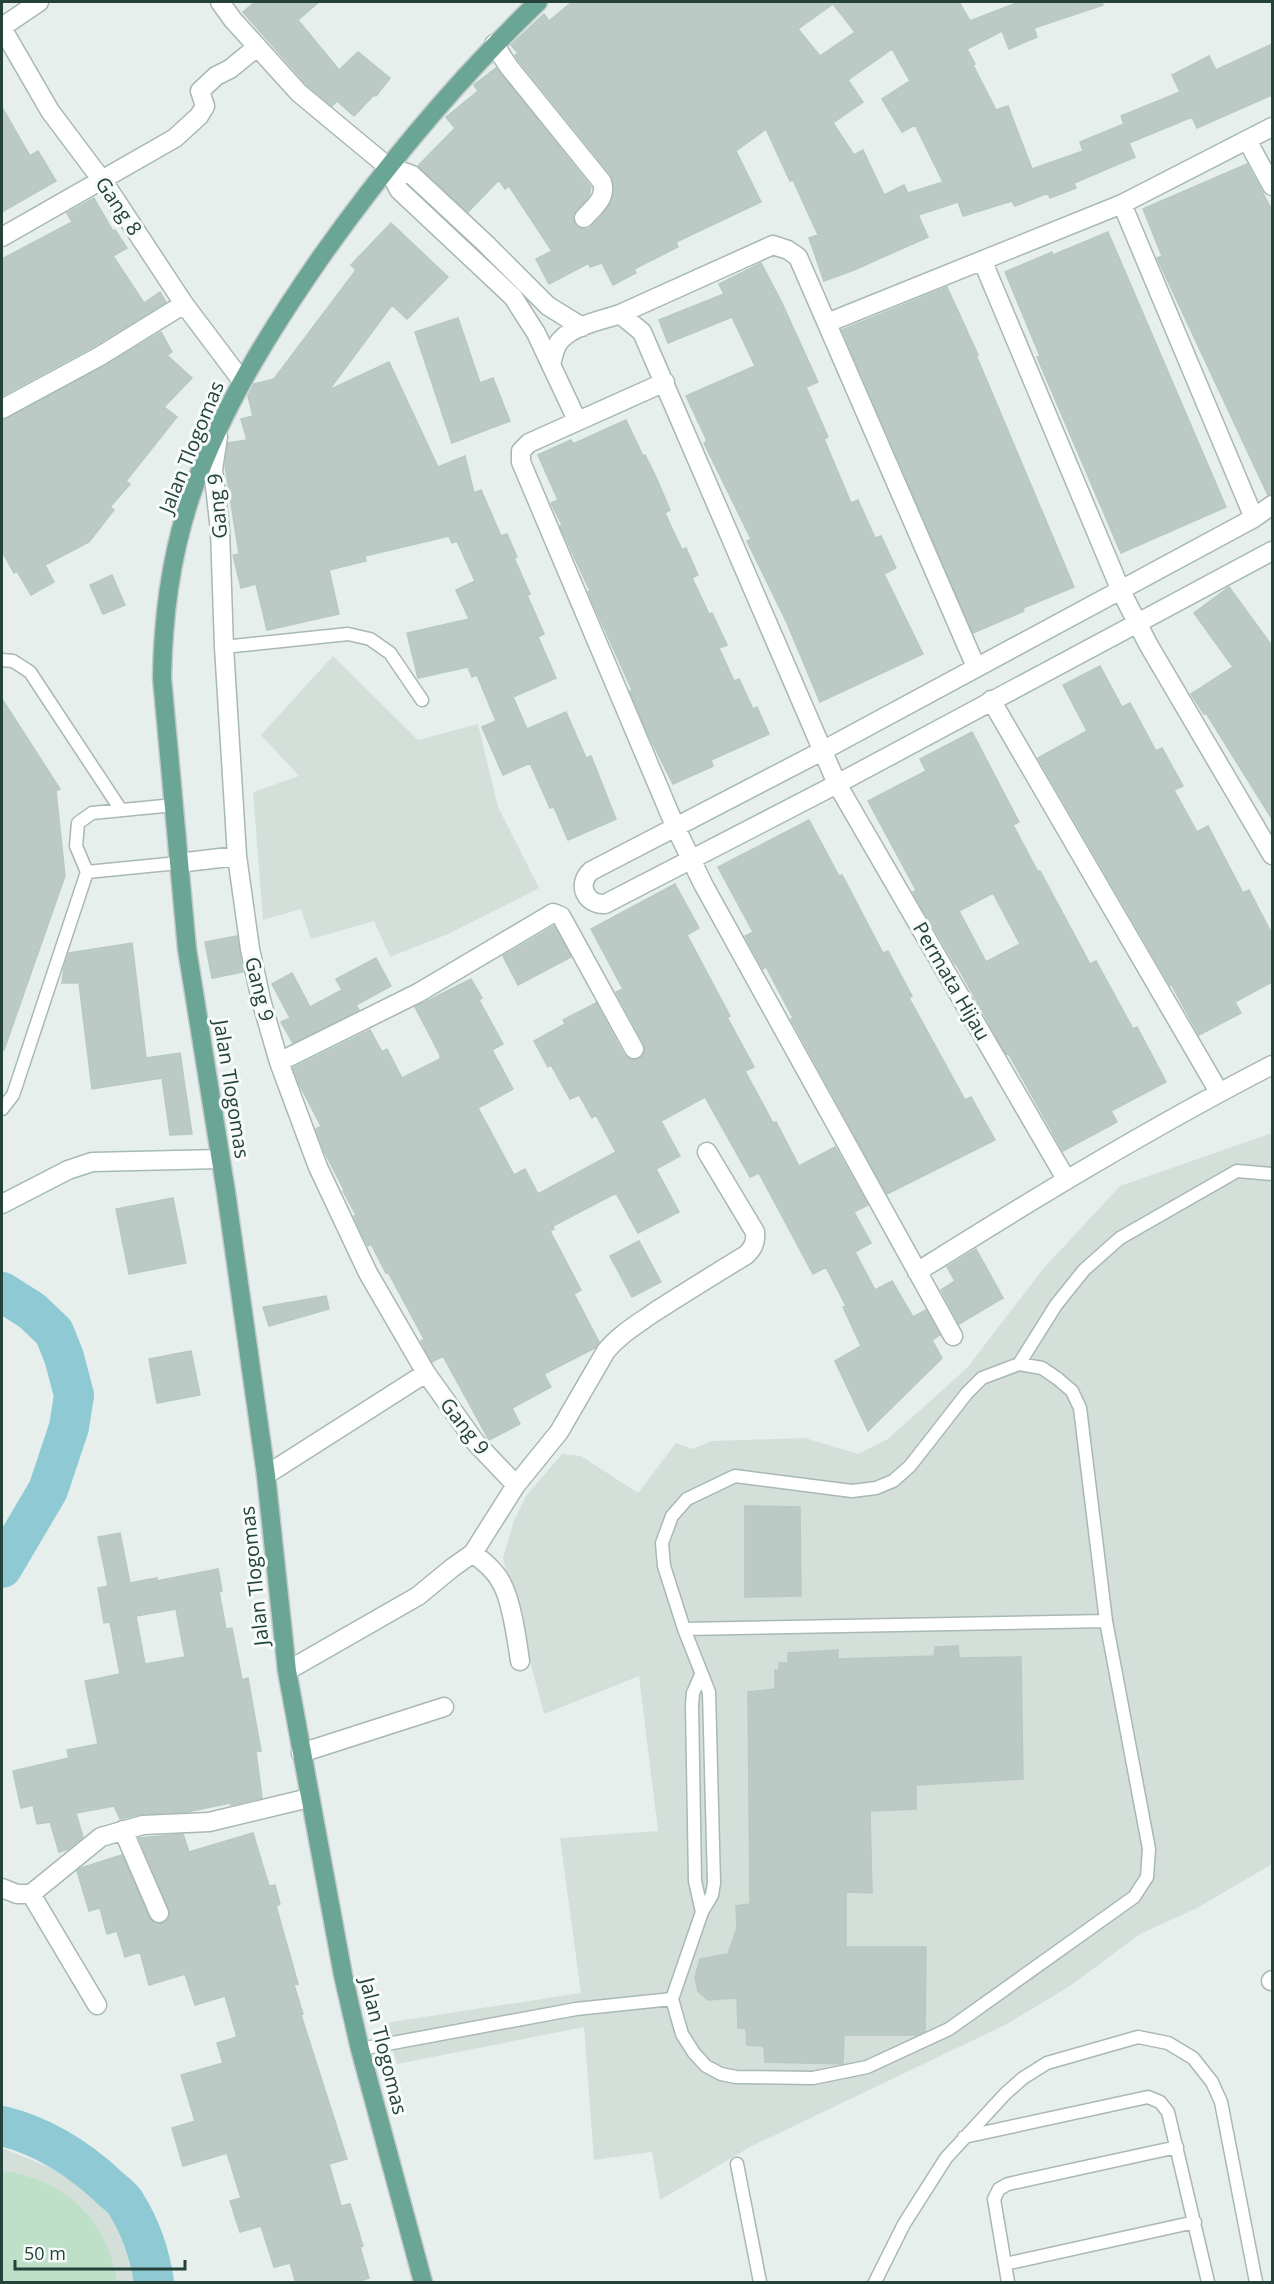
<svg xmlns="http://www.w3.org/2000/svg" width="1274" height="2284" viewBox="0 0 1274 2284" font-family="'Open Sans',sans-serif">
  <style>
    .built { fill: #d4dfda }
    .green { fill: #bfe0c8 }
    .lines { fill: none; stroke-linecap: round; stroke-linejoin: round }
    .river { stroke: #8ec9d4; stroke-width: 40 }
    .building { fill: #bbcac4; stroke: #b8c9c2; stroke-width: 1.5; fill-rule: evenodd }
    .lane-casing { stroke: #a8b8b2; stroke-width: 15 }
    .street-casing { stroke: #a8b8b2; stroke-width: 21 }
    .secondary-casing { stroke: #a4bbb3; stroke-width: 21 }
    .primary-casing { stroke: #c2cac8; stroke-width: 21 }
    .lane { stroke: #fff; stroke-width: 12 }
    .street { stroke: #fff; stroke-width: 18 }
    .secondary { stroke: #fff; stroke-width: 18 }
    .primary { stroke: #6aa596; stroke-width: 18 }
    .labels { text-anchor: middle; dominant-baseline: central; stroke-width: 6; stroke-linejoin: round; paint-order: stroke }
    .street-label { font-size: 20px; fill: #24423a; stroke: #f7fbf9 }
  </style>
  <rect width="100%" height="100%" fill="#e6efeb"/>
  <path class="built" d="M333 656 418 740 478 724 498 807 539 888 448 934 390 957 374 921 311 939 301 909 263 920 253 792 299 776 261 735Z
    M1272 1133V1864L1197 1908 1140 1934 1070 1986 1007 2024 750 2147 660 2200 652 2152 594 2160 584 2027 397 2064 385 2023 581 1993 560 1838 658 1831 639 1676 544 1714 503 1558 514 1521 526 1496 562 1454 581 1456 638 1493 676 1443 693 1449 712 1441 805 1438 858 1454 888 1439 967 1368 1043 1269 1120 1186Z
    M2 2148 59 2171 87 2190 103 2204 126 2244 138 2282H2Z"/>
  <path class="green" d="M2 2171C65 2179 107 2219 117 2282H2Z"/>
  <g class="lines">
    <path class="river" d="M2 1292 32 1311 54 1332 64 1357 74 1395 69 1427 48 1490 2 1568
      M2 2126C43 2136 79 2159 110 2188 115 2193 123 2198 126 2204 141 2228 150 2255 154 2282"/>
  </g>
  <path class="building" d="M255 2H319L298 20 339 70 358 52 390 78 376 96 374 95 354 116 337 101 332 106 307 85 243 12Z
    M572 2H959L970 21 1019 2H1102L1103 5 1034 28 1037 37 1009 49 1002 31 967 49 975 64 973 65 996 110 1008 106 1032 169 1083 151 1080 142 1124 124 1121 116 1180 92 1172 75 1209 56 1216 70 1272 44V95L1197 128 1192 117 1129 143 1135 157 1074 183 1076 188 1050 198 1048 193 1015 206 1012 201 963 216 958 202 918 215 928 237 854 270 824 281 809 238 818 235 793 180 790 181 766 129 736 151 761 202 676 242 678 247 634 269 636 273 613 285 602 263 590 267 589 263 549 284 536 259 552 251 509 186 505 189 499 180 468 212 418 166 455 128 446 117 478 91 474 85 496 68 591 187 589 196 573 215 576 226 582 229H588L600 218 608 207 613 196 614 186 611 175 518 60 515 55 518 53 511 45 544 14 549 21ZM833 4 855 32 820 56 798 29ZM892 49 910 81 882 99 902 132 915 125 943 182 908 193 904 185 884 195 863 150 854 155 833 123 863 102 848 80Z
    M2 107 30 156 38 151 56 181 2 212Z
    M1247 164 1272 210V494L1268 495 1157 258 1162 256 1143 209Z
    M94 198 113 231 115 230 127 248 113 256 144 303 160 292 166 302 94 346 2 396V259L72 222 67 213Z
    M391 223 448 277 407 319 392 305 329 390 389 362 438 467 465 456 474 493 481 490 501 536 507 534 517 557 514 558 530 594 527 595 544 634 538 637 556 678 513 697 527 729 566 712 586 758 591 756 616 819 568 840 554 807 550 808 530 763 503 775 482 727 496 721 477 675 472 677 468 667 418 678 407 633 469 619 456 590 475 581 457 541 452 543 449 536 365 556 366 561 329 570 339 614 267 630 256 584 241 588 233 555 239 554 225 466 228 443 247 440 241 419 253 416 248 396 254 384 274 379 356 270 351 265Z
    M1108 232 1226 507 1121 553 1037 357 1040 356 1005 272 1052 252 1053 255Z
    M761 263 781 301 818 382 806 387 828 437 824 439 851 503 858 500 875 538 881 536 896 568 884 574 923 654 820 702 787 623 747 541 751 539 704 443 707 441 686 396 755 366 732 317 668 343 659 320 724 294 719 284Z
    M947 287 978 355H976L1074 587 1023 608 1024 611 973 633 842 330Z
    M458 318 480 383 493 378 510 421 452 443 415 332Z
    M161 332 172 352 167 355 192 378 164 407 177 417 126 481 130 484 110 507 114 510 89 542 45 565 54 582 31 595 17 571 14 573 2 551V420L105 366Z
    M626 420 643 456 645 455 656 477 670 510 665 513 682 550 686 548 698 575 692 578 709 614 712 613 727 645 719 648 734 681 739 679 753 709 757 707 769 734 711 760 713 766 673 784 648 734 630 691 632 690 588 592 590 591 560 526 562 525 551 503 558 500 538 455 571 440 573 444Z
    M112 575 125 605 103 614 90 585Z
    M1229 587 1272 646V819L1206 713 1204 714 1191 694 1233 667 1194 613Z
    M1100 666 1122 707 1130 703 1156 751 1162 748 1183 786 1174 790 1197 832 1208 826 1243 893 1249 890 1272 934V982L1235 1002 1241 1013 1199 1035 1171 984 1170 985 1038 758 1087 731 1063 685Z
    M2 699 60 789 56 791 65 876 4 1050 2 1049Z
    M972 732 1019 822 1013 825 1038 872 1040 871 1090 964 1096 961 1133 1029 1137 1027 1166 1082 1111 1111 1117 1122 1063 1151 1008 1053 1006 1054 956 964H955L914 895 913 892 916 890 868 801 926 771 920 759ZM993 893 1020 944 986 962 959 911Z
    M809 820 839 876 842 875 883 953 888 951 912 996 909 998 965 1100 971 1097 995 1140 887 1194 791 1019 793 1018 766 967 763 969 745 936 753 932 718 867Z
    M675 884 699 928 687 935 730 1016 727 1017 754 1067 745 1071 773 1123 776 1122 799 1166 835 1147 868 1205 854 1212 871 1243 855 1252 875 1290 892 1281 913 1317 926 1310 940 1335 932 1340 942 1358 868 1431 835 1361 861 1346 843 1307 846 1306 826 1267 813 1274 759 1173 750 1177 705 1097 661 1121 680 1156 656 1169 679 1212 638 1233 616 1193 553 1226 554 1229 550 1231 581 1290 574 1294 599 1342 595 1348 544 1374 551 1387 512 1408 520 1424 489 1440 443 1356 432 1362 421 1341 424 1339 388 1272 386 1273 371 1244 368 1246 363 1236 354 1216 356 1215 343 1191 344 1190 323 1149 316 1129 321 1126 300 1086 293 1068 370 1030 382 1052 387 1049 402 1078 440 1059V1055L415 1007 471 979 482 998 479 1000 503 1044 492 1050 513 1089 478 1108 514 1175 525 1169 538 1194 616 1152 596 1115 592 1118 579 1095 570 1099 551 1065 548 1067 534 1041 565 1024 563 1020 596 1003 624 1055 634 1060 643 1055 645 1050 644 1044 616 992 623 989 591 929Z
    M554 926 571 957 518 985 503 956Z
    M237 936 243 972 212 978 205 942Z
    M132 943 146 1058 180 1053 192 1134 170 1135 162 1078 92 1089 79 983H62L64 968 69 953Z
    M376 958 391 986 356 1005 359 1010 293 1043 281 1022 290 1018 272 984 292 973 310 1007 342 990 336 979Z
    M173 1198 186 1263 129 1274 116 1209Z
    M639 1241 661 1282 632 1297 610 1256Z
    M976 1249 1003 1298 959 1324 941 1290 955 1281 947 1267Z
    M326 1296 329 1309 269 1326 263 1307Z
    M191 1351 200 1395 157 1403 149 1359Z
    M745 1506 800 1507 801 1596 745 1597Z
    M120 1533 130 1583 157 1578V1581L218 1569 222 1591 219 1592 226 1629 232 1628 242 1680 248 1678 261 1751 256 1752 262 1798 231 1805 230 1803 187 1812 142 1814 120 1819 114 1806 76 1813 83 1837 68 1849 59 1852 50 1822 37 1824 33 1805 21 1808 13 1771 69 1758 67 1750 98 1744 85 1681 120 1674 110 1622 104 1623 98 1588 108 1586 98 1537ZM176 1609 185 1657 145 1664 136 1616Z
    M958 1646 959 1658 1021 1657 1023 1779 916 1785V1809L870 1811 872 1893 846 1892V1947H926L925 2031 917 2035H844L843 2064 765 2062 764 2046 747 2045 746 2028H738L737 1998 708 2000 698 1991 695 1977 700 1959 728 1954 737 1928 736 1906 750 1904 748 1692 775 1689V1670H779V1663H788V1653L838 1650V1659L934 1656 935 1647Z
    M253 1833 269 1886 275 1885 280 1904 276 1906 298 1984 294 1985 303 2014 301 2015 347 2159 329 2164 341 2206 350 2204 363 2246 360 2247 369 2278 354 2283H296L290 2263 274 2267 261 2226 240 2232 230 2201 241 2198 227 2153 183 2166 172 2128 195 2121 181 2075 223 2063 217 2043 237 2037 225 1996 195 2005 185 1974 149 1985 140 1952 125 1957 117 1931 107 1934 100 1908 89 1911 77 1871 81 1868 122 1855 149 1917 153 1922 163 1923 168 1919 169 1909 139 1838 183 1834 189 1852Z"/>
  <g class="lines">
    <g class="lane-casing">
      <path id="lane" d="M224 647 348 634 370 639 390 653 422 700
        M2 660 13 661 30 672 121 810
        M87 872 178 863
        M2 1109 13 1095 87 872 76 846 78 823 92 813 174 805
        M1019 1364 1056 1305 1084 1270 1120 1238 1237 1171 1272 1174
        M684 1629 1106 1621
        M701 1675 693 1693 692 1705 695 1881 702 1912
        M360 2049 576 2009 672 1999 682 2034 694 2053 706 2066 721 2074 736 2077 813 2078 867 2067 949 2029 1134 1897 1147 1877 1149 1849 1106 1621 1080 1408 1072 1391 1058 1379 1042 1368 1019 1364 982 1378 967 1393 910 1466 893 1481 876 1488 852 1491 735 1476 687 1499 672 1516 662 1543 664 1566 684 1629 709 1692 714 1883 712 1895 702 1912 672 1999
        M964 2137 1148 2097 1160 2102 1168 2112 1208 2282
        M737 2164 760 2282
        M1005 2264 1195 2222
        M875 2282 904 2224 946 2158 1006 2093 1023 2078 1047 2063 1138 2037 1168 2043 1193 2058 1212 2082 1221 2102 1256 2282
        M1008 2282 994 2199 999 2189 1008 2184 1177 2147"/>
    </g>
    <g class="street-casing">
      <path id="street" d="M220 2 233 20 299 93 387 166 412 175 485 243 548 306 582 327
        M2 27 39 2
        M2 28 50 111 107 187 184 304 242 381
        M494 44 509 67 602 182C607 198 594 207 584 218
        M1247 140 1272 186
        M387 166 399 190 513 297 536 333 577 420
        M1122 204 1254 518
        M2 237 175 138 199 116 205 106 200 91 216 76 230 69 257 47
        M983 262 1121 591 1148 644 1272 855
        M620 314 773 245 788 250 798 257 976 667
        M827 323 1122 204 1272 127
        M551 364C553 358 554 351 557 345 568 326 600 321 620 314L642 332 837 784 1066 1179
        M665 382 529 443 521 451V462L675 826 703 884 953 1336
        M2 409 100 356 184 304
        M218 437 213 469 220 530 224 647 237 856 250 949 261 1000 279 1062 318 1167 368 1273 426 1373 476 1443 516 1485
        M1272 505 1254 518 822 751 591 871C576 885 586 905 605 904L837 784 1272 551
        M991 700 1219 1092
        M178 863 237 856
        M279 1062 418 993 553 913 561 916 634 1049
        M917 1272C1033 1199 1150 1128 1272 1065
        M266 1475 426 1373
        M473 1553C484 1562 496 1571 502 1584 512 1602 517 1641 520 1661
        M287 1671 418 1596 452 1568 473 1553 516 1485 559 1432 606 1351C619 1335 636 1325 653 1313 684 1293 715 1274 746 1255 753 1248 756 1243 755 1232L707 1152
        M301 1753 444 1707
        M123 1830 159 1913
        M2 1888 17 1894H31L101 1837 143 1825 209 1822 309 1798
        M31 1894 97 2005
        M1271 1981 1272 1980"/>
    </g>
    <g class="secondary-casing">
      <path id="secondary" d="M2 1204 68 1170 92 1162 220 1159"/>
    </g>
    <g class="primary-casing">
      <path id="primary" d="M423 2282 360 2049 343 1975 287 1671 266 1475 226 1192 187 949 162 678C163 613 172 548 194 487 224 404 271 329 321 257 386 165 457 80 538 2"/>
    </g>
    <use href="#lane" class="lane"/>
    <use href="#street" class="street"/>
    <use href="#secondary" class="secondary"/>
    <use href="#primary" class="primary"/>
  </g>
  <g class="labels">
    <g class="street-label">
      <text transform="translate(119 206) rotate(56)">Gang 8</text>
      <text transform="translate(191 447) rotate(-68)">Jalan Tlogomas</text>
      <text transform="translate(217 506) rotate(-95)">Gang 9</text>
      <text transform="translate(952 981) rotate(60)">Permata Hijau</text>
      <text transform="translate(260 989) rotate(76)">Gang 9</text>
      <text transform="translate(232 1089) rotate(81)">Jalan Tlogomas</text>
      <text transform="translate(465 1426) rotate(52)">Gang 9</text>
      <text transform="translate(254 1576) rotate(-96)">Jalan Tlogomas</text>
      <text transform="translate(384 2046) rotate(76)">Jalan Tlogomas</text>
    </g>
  </g>
  <rect width="1274" height="2284" fill="none" stroke="#24423a" stroke-width="6"/>
  <path d="M15 2260v9h170v-9" fill="none" stroke="#24423a" stroke-width="3"/>
  <text x="24" y="2260" font-size="18" fill="#24423a" stroke="#f7fbf9" stroke-width="4.5" paint-order="stroke">50 m</text>
</svg>
